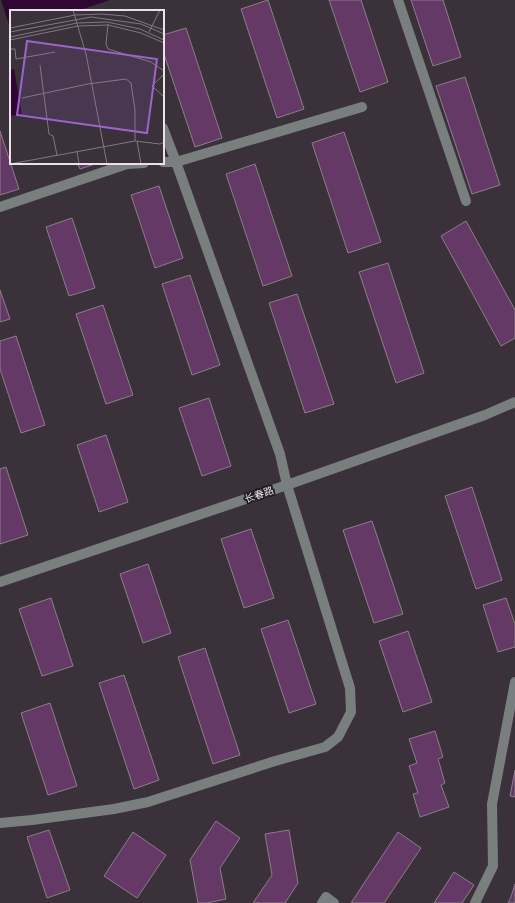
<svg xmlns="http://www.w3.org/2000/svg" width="515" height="903" viewBox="0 0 515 903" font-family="Inter,'Noto Sans SC',sans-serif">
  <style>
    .water { fill: #300732 }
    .building { fill: #653965; stroke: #897f88 }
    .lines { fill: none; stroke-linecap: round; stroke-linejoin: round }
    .minor { stroke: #787f7e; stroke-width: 10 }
    .labels { text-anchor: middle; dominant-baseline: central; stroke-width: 3.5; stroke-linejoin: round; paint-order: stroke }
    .street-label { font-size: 10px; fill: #e9e3e9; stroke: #1f1b1e }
    .inset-road { fill: none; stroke: #807880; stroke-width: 1 }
    .view { fill: #9c63cc; fill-opacity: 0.15; stroke: #9c63cc; stroke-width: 2 }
    .inset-edge { fill: none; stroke: #e9e3e9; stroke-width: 2 }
  </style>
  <rect width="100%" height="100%" fill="#3a313a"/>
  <path class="water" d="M1 0H110L77 11H11V31Z"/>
  <path class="building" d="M268 0 304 109 277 118 241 9Z
    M329 0H361L388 82 360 92Z
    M411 0H443L461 57 433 66Z
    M186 28 222 138 195 147 163 51V35Z
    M465 77 500 185 472 194 436 86Z
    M0 131 19 189 0 195Z
    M344 132 381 242 348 253 312 143Z
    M77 163H98L80 169Z
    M255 164 292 276 263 286 226 174Z
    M159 186 183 258 155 268 131 195Z
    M72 218 95 288 69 296 46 227Z
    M466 221 515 310V338L501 346 441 236Z
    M388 263 424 373 396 383 359 272Z
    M190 275 220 365 192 375 162 284Z
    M0 290 10 319 0 322Z
    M297 294 334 404 305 413 269 303Z
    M103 305 133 395 106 404 76 314Z
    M16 336 45 425 21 433 0 369V341Z
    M209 398 231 466 202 476 179 408Z
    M106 435 128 502 99 512 77 445Z
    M6 467 28 535 0 544V469Z
    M472 487 502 580 476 589 445 496Z
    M372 521 403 614 374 623 343 530Z
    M251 529 274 598 244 608 221 539Z
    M148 564 171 633 143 643 120 574Z
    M51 598 73 666 42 676 19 609Z
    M506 598 515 624V647L498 652 483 605Z
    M288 620 316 704 289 713 261 629Z
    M408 631 432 702 403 712 379 641Z
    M205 648 240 755 213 764 178 657Z
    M124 675 159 780 134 789 99 683Z
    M50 703 77 786 48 795 21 713Z
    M435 731 443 757 438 759 445 783 441 785 449 807 420 817 413 794 418 793 409 766 417 763 409 739Z
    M515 770V797L510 796Z
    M216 821 240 838 220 868 226 899 207 903H198L190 860Z
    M49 830 70 890 47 898 27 837Z
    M289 830 298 883 285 903H253L272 875 265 834Z
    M133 832 166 855 137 898 104 876Z
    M398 832 421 848 384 903H351Z
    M454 872 474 885 462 903H434Z
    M515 884V903H508L511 897Z"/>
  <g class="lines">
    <path class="minor" d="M398 0 466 201
      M163 162H176L362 107
      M0 207 127 164 144 163
      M0 582 287 485 485 415 515 402
      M0 823 32 820 114 809 148 802 275 761 325 747 338 737 351 712 350 688 287 485 280 454 176 162 163 128
      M322 903 326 897 334 903
      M475 903 493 866 492 804 515 682"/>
  </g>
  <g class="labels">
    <g class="street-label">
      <text transform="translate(259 494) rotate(-19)">长春路</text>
    </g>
  </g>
  <g transform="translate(10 10)">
    <rect width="154" height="154" fill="#3a313a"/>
    <path d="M4 59 12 104 0 106V60Z" fill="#300732"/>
    <path class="inset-road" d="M63 0 76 44 97 154M98 14 96 34 98 39 141 52 154 61M0 18 65 5 92 4 115 6 154 20M0 22 81 7 131 14 154 24M139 22 150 0M0 27 67 13 97 12 130 19 154 30M0 30 68 16 98 15 131 23 154 33M0 39H5L6 49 45 42M30 55 39 124 43 126 47 145M154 64 142 76 154 87M12 88 78 74 116 69 121 73 125 100V131M127 131 131 154M67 141 69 154M0 154 125 131 150 134 154 132"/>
    <path class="view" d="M17 31 147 49 137 123 7 105Z"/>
    <rect width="154" height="154" class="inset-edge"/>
  </g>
</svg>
